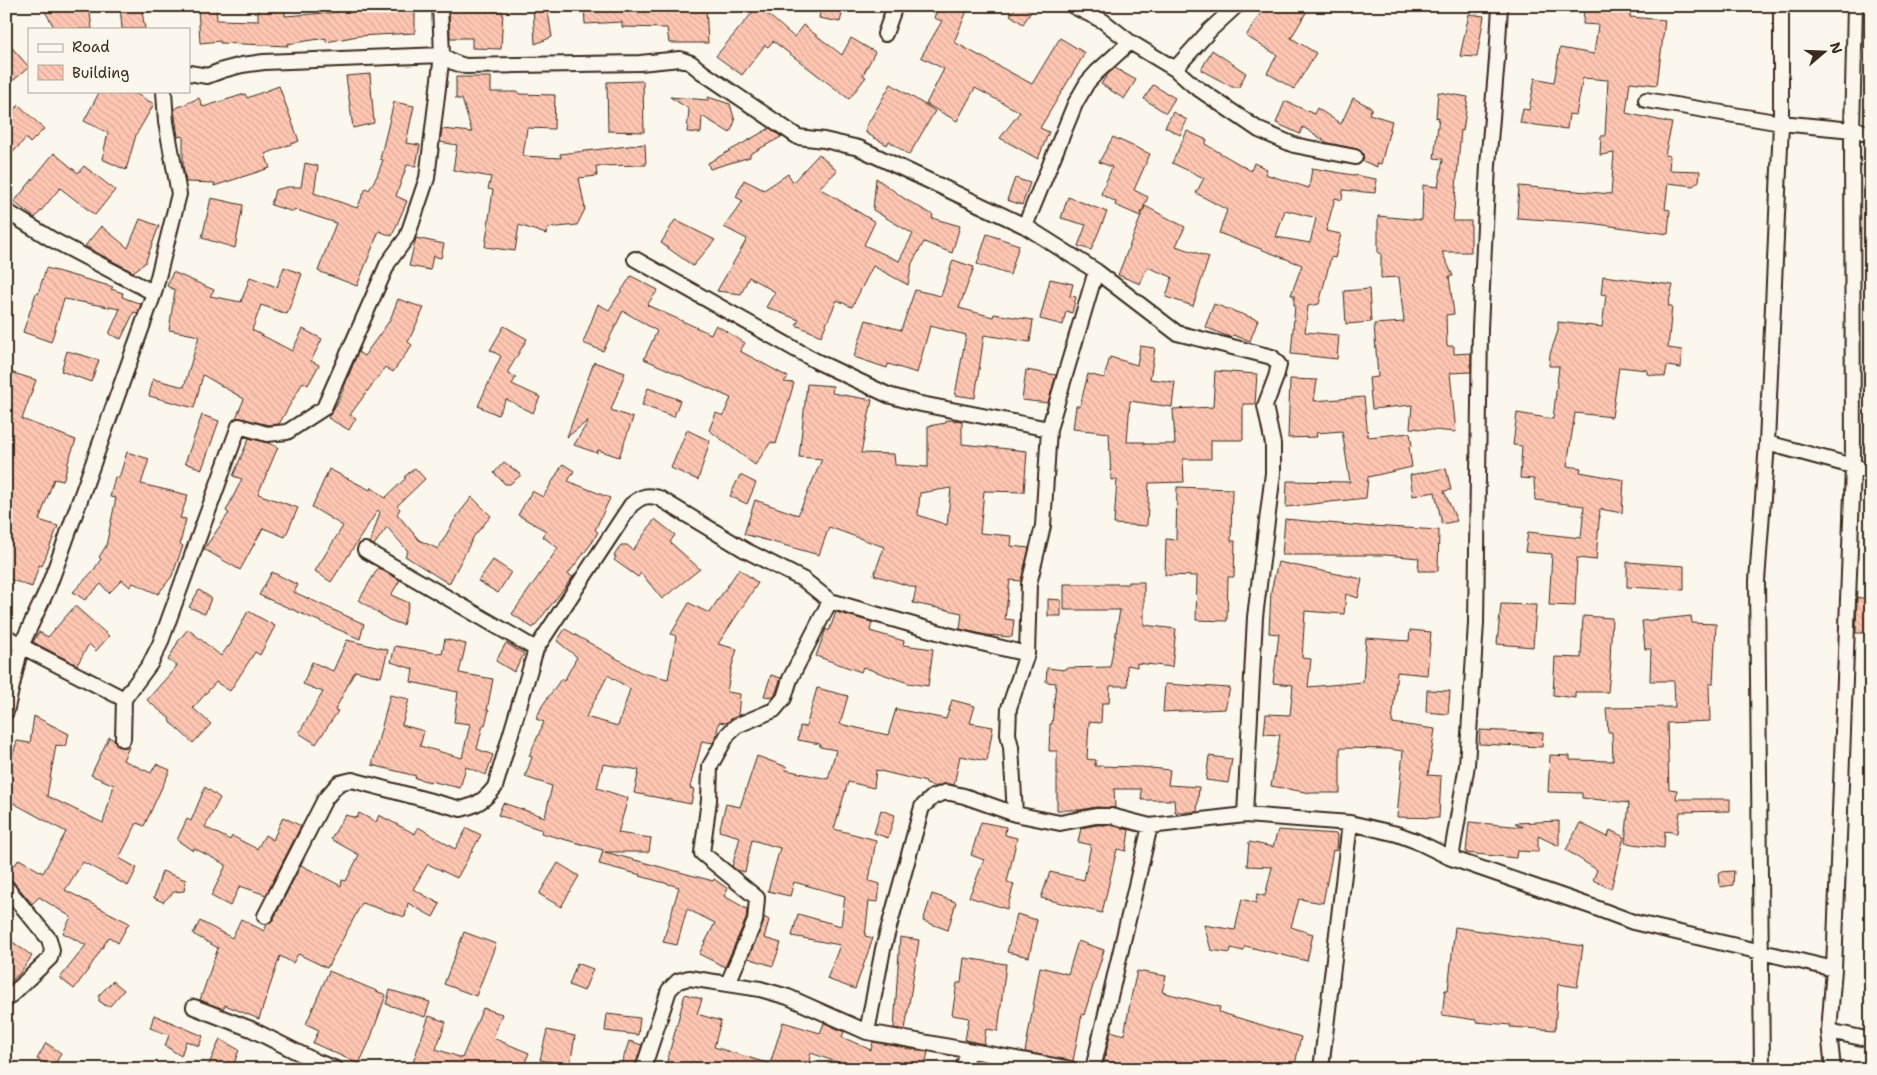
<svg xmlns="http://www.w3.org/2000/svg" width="1877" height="1075" font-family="'Shantell Sans',sans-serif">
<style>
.building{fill:url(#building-back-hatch);stroke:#3b2a1e;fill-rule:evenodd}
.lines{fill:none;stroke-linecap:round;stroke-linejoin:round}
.street-casing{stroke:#3b2a1e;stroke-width:18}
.street{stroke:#fbf7ec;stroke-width:14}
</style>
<defs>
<pattern id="building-back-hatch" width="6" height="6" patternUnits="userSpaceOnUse" patternTransform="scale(1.25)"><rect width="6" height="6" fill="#ffc7b3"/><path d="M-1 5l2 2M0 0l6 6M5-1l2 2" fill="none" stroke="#dbab9a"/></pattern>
</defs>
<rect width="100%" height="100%" fill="#fbf7ec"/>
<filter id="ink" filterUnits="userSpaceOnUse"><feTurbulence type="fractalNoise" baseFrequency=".02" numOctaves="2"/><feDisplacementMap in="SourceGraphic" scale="10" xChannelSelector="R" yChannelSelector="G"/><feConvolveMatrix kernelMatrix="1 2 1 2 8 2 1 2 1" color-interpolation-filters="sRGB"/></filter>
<g filter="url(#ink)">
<path class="building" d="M42 6H89L92 29H55Z
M120 6H141L145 29H122Z
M198 6H216L217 20 258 21V6H285V16L338 12V6H415V33L358 36 326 42V38L287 44 288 46 220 43V41L200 43Z
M449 6H467V10L503 11 501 49 472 48V38H450Z
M533 6H547L552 37 535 44Z
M584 6H706L708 43H669L667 28 622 27V22L585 24Z
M758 6 794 37 803 25 842 55 851 38 875 52 863 75 866 77 849 99 773 41 768 47 765 45 742 75 716 56Z
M821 6H844L840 22 819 18Z
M938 6H969L954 42 1032 84 1060 38 1085 53 1040 128 1049 132 1038 159 1000 138 1020 112 975 88 957 121 926 104 944 69 921 57 942 21 934 18Z
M1016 6H1022L1031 12 1023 24 1010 15Z
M1265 6H1310L1291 38 1316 53 1294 89 1267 73 1277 55 1246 36Z
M1584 6H1631L1630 17 1665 20 1657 85 1630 82 1626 113 1672 123 1665 155 1670 156 1669 170 1700 171 1699 181 1693 186 1668 183 1665 209 1670 210 1668 234 1590 223 1517 218 1519 186 1611 194 1614 153 1600 155 1601 136H1605L1608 80 1583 78 1576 115 1569 114 1567 129 1520 123 1523 109 1529 110 1535 78 1554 82 1560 48 1594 54 1598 25 1583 24Z
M1469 14 1484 16 1477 57 1460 56Z
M6 41 29 67 14 80 6 70Z
M1212 50 1246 73 1239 87H1232L1201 70Z
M1115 68 1136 80 1124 99 1101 84 1107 75Z
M370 74 374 123 353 128 346 76Z
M456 77H491V92H519V94L555 95 554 129 527 128 523 156 561 158 560 154 645 144 646 165 596 166 597 176 579 178 585 209 577 225 548 228 546 234 519 225 515 251 485 247 493 190 488 189 491 177 453 170 457 145 440 142 442 129 472 132 462 99H456Z
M643 81 644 132 608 131 607 82Z
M891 84 935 111 909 155 889 141 887 145 866 133V127Z
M1153 85 1175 98 1166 113 1144 99Z
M279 86 299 141 265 154 270 168 214 186 215 183 186 182 183 166V136L178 137 174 109 199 98 203 107 245 94 247 98Z
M100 91H131L154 104 136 135 126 170 102 159 108 133 84 121Z
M1438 92 1468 97 1463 131 1461 130 1453 221H1471V252H1442L1453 276H1449L1454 314 1446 315 1447 346H1454V354L1471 353V372L1450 373 1456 432 1410 428 1412 405 1372 409 1369 378 1378 377 1374 324 1404 322 1399 277 1381 278V253H1378V216L1422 220 1423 185 1438 187 1443 159 1434 158 1439 117 1436 118Z
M670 97 708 100V97L730 104 735 121 730 133 702 116 701 133 687 132 689 109Z
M1353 98 1372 108 1369 114 1392 121 1381 164 1377 163V167L1363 161V154L1357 149 1328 143 1303 127 1300 134 1276 123 1285 101 1314 114 1317 108 1341 124Z
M394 102 414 106 406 143 420 145 416 166 407 165 396 196 407 201 392 236 379 231 357 286 318 271 336 223 294 209V212L271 205 275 190 287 187H301L305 163 318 166 314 193 357 208 366 188 369 190 377 176 383 160 380 159Z
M19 105 44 129 30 143 26 138 6 160V118Z
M1173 112 1187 120 1180 135 1165 127Z
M770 128 781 137 750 154V157L710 169 708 163Z
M1187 131 1207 140 1205 144 1251 171 1254 163 1267 169 1265 174 1309 188 1312 168 1376 179 1375 193 1343 190 1342 200 1335 198 1326 231 1341 234 1335 258 1331 257 1319 304 1308 306 1305 332 1339 335 1337 359 1291 354 1295 305H1294V295H1291L1302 265 1219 233 1227 210 1196 193 1204 178 1172 163ZM1285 210 1316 218 1310 243 1276 237Z
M1113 137 1150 154 1134 190 1148 197 1140 216 1115 205 1116 202 1101 194 1112 167 1099 162Z
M54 153 78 173 84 166 115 190 95 215 60 188 35 218 14 202Z
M819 154 837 171 819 188 875 222 864 245 899 261 913 234 873 210 876 178 905 199 933 215 932 218 960 226 952 253 924 242 912 263 908 285 873 266 852 307 837 300 821 336 796 325 799 320 766 307 775 292 749 277 741 294 717 291 747 239 724 227 743 201 736 197 744 180 764 190 788 174 793 182Z
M1015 178 1030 183 1022 205 1007 200Z
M1068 197 1107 212 1091 250 1078 246 1086 225 1061 218Z
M211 198 243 205 235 248 202 238Z
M1145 206 1185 227 1176 246 1209 257 1193 306 1166 297 1172 277 1147 267 1140 284 1118 275Z
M140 219 159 226 145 263 133 272 85 246 101 226 128 248Z
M675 220 715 240 693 266 661 243Z
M987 234 1019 245 1010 275 977 264Z
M416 238 444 244 441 258 433 256 430 270 409 266Z
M953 260 974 267 959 308 993 317 994 314 1033 320 1030 342 984 335 975 398 955 395 966 335 930 326 917 373 888 364 887 368 854 357 866 320 901 330 915 290 941 296Z
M284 267 302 274 287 314 261 305 252 330 292 351 303 329 322 339 311 361 319 365 308 385 303 382 279 424 268 425 241 418H236L244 399 203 375 194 408 149 396 153 379 184 387 199 336 169 330 175 290 167 286 173 272 214 290 210 296 241 302 250 277 277 287Z
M46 268 113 287 111 289 123 293 122 297 141 304 138 313 134 312 121 339 109 334 120 309 64 299 51 342 23 332 36 293 38 294Z
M631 276 658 290 647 305 711 334 716 325 745 343 740 351 788 377 784 382 794 383 776 444 771 442 755 465 709 430 716 413 723 416 731 398 644 359 657 331 623 311 603 351 583 343 598 304 609 310Z
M1603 276 1673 285 1668 306H1672L1668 348 1682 350 1681 368 1667 366 1665 377 1647 374V370L1619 367 1612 417 1575 413 1567 466 1581 468 1580 472 1624 480 1622 513 1600 509 1596 560 1577 558 1575 606 1549 605 1552 554 1525 552 1528 532 1581 538 1584 506 1535 500 1534 479 1520 478 1522 446 1513 445 1517 413 1553 419 1559 366H1549L1550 354 1558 331V322L1602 327 1606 295 1601 294Z
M1050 279 1073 284 1070 296 1076 297 1072 313 1066 311 1063 325 1040 319Z
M1369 289 1371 322 1346 324 1344 291Z
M398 299 424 308 408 342 412 345 393 372 385 367 350 415 356 418 349 430 328 418 339 400 358 352 364 356 390 320Z
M1214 304 1258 320 1250 341 1233 335 1232 338 1205 327Z
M504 326 527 339 507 373 516 377 512 384 540 397 533 413 506 399 498 415 478 406 501 356 490 350Z
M1140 346 1155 348 1150 379 1175 382 1172 407 1130 401 1127 442H1144V444H1175L1173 409 1213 407 1215 371 1257 374 1255 404H1243V440H1211V459H1183L1184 482 1149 483 1147 526 1114 524 1117 479 1111 480 1109 433 1073 429 1076 406H1080L1088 374 1104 378 1110 357 1137 365Z
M67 351 99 360 91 382 61 371Z
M594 362 625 373 611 410 633 418 619 457 598 450 597 453 574 445 589 420 567 437Z
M1026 370 1056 375 1048 403 1022 400Z
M10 372 36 380 22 419 76 440 67 465H68L63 481 54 479 39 520 58 526 42 566 39 565 32 587 6 578V385Z
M1290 379 1317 380 1314 401 1364 397 1368 437 1410 433 1412 446 1409 447 1412 467 1368 477 1366 498 1286 507 1287 481 1350 482 1342 431 1316 433 1317 437 1288 438Z
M807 384 833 386 832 393 872 400 861 453 894 454 895 465 928 467V426L946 423V420L962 421V444L1027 451 1024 492 984 491 980 533 1012 536 1011 546 1029 548 1021 581 1010 580 1005 619 1014 620 1012 637 986 635 960 629 962 613 913 603 916 588 874 575 884 547 829 527 819 555 744 534 755 500 798 515 822 459 799 457ZM951 488 947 525 918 515 920 493Z
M648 388 680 400 674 417 642 405Z
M202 415 219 421 202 469 185 463Z
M687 430 710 441 698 480 671 468Z
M249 438 268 443 278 447 258 494 298 508 285 537 263 528 240 570 204 549 229 513 226 511 242 479 233 476Z
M127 452 149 459 141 484 188 495 180 518 186 519 180 544 183 546 172 576 158 594 133 583 130 587 122 580 109 593 101 584 85 600 73 592 93 571 101 559 99 557 106 546 116 498 110 497 115 477 119 478Z
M504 462 521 475 510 484H505L494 473Z
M563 464 574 471 568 481 610 498 595 530 598 532 591 544 568 574 573 577 533 628 512 614 558 548 542 536 546 531 518 515 532 491 543 497Z
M415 468 425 479 397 506 400 509 397 514 419 540 438 549 457 516 472 497 491 516 474 536 449 584 405 556 408 551 387 527 374 545 370 543 380 512 378 510 331 582 315 571 343 526 312 507 329 469 370 490 371 487 385 498 406 478 404 477Z
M1446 468 1451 490 1444 491 1457 521 1442 524 1435 492 1413 496 1410 475Z
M740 475 756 483 747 504 730 496Z
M1177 487 1232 489 1231 541H1235L1234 577H1228L1227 621 1196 620 1197 576 1165 575 1166 539 1176 540Z
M655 519 675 535 670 542 700 569 662 599 641 573 638 577 614 560 616 557 614 556 621 545H627L633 550Z
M1285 519 1371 527V526L1439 530 1438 571H1418L1419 558 1386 555H1282Z
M493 560 511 572 498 593 478 581Z
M1278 562 1362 579 1358 598 1346 594 1344 614 1305 611 1302 658 1311 659 1308 687 1363 682 1366 638 1409 641 1410 630 1431 632 1427 675 1397 672 1392 723 1435 729 1428 775 1441 776 1439 818 1397 817 1403 751 1389 749 1340 748V793H1311L1271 786 1280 735 1264 734 1266 714 1290 715 1293 685 1273 683 1279 634 1269 633 1271 591Z
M1627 562 1684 566V590L1627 587Z
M378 568 400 580 391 595 409 603 403 625 389 620 359 600Z
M739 569 758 583 718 644 737 649 731 669 727 692 740 694 738 716 726 723 719 722 716 737 713 743 702 741 690 788 694 789 691 804 634 793 639 770 603 764 597 788 628 798 618 833 651 838 649 852H605L713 881 714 879 728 889 724 896 747 909 746 919 725 967 699 954 715 923 687 909 677 945 663 942 679 887 640 876 641 875 599 864 603 850 541 833 542 830 498 815 503 803 545 817 552 786 525 777 532 757 529 756 544 722 536 719 542 706 561 679 564 681 577 657 557 641 565 629 642 673 668 679 676 636 671 634 689 603 709 613ZM608 675 630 689 618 726 586 717Z
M272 572 298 585 294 592 364 624 360 639 259 595Z
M1128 582H1144V625L1176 629 1172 667 1137 663V667L1127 665 1128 686H1110L1109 703H1102L1101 723 1089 722 1087 759 1096 760 1095 766 1141 767 1170 770 1168 785 1199 787 1197 812H1175L1174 800H1142L1141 789H1114L1115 808 1096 807 1080 810H1057V751H1049L1050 724H1052L1056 683 1046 682 1047 668 1065 670V668L1110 667 1120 610H1064V584H1128Z
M199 590 211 598 205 614 189 607Z
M1857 597 1871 600V633H1856Z
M1048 599 1061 600V616H1048Z
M1501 604 1536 605 1533 647 1497 644Z
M75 606 109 636 96 651 89 644 77 665 33 642 39 632 48 637Z
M248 611 275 626 260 655 255 652 230 691 216 682 193 708 211 724 193 743 169 721 170 719 147 700 177 666 168 660 179 640 188 629 221 656 228 646 229 647Z
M836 612 872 622 870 631 904 641 903 645 933 649 928 686 908 683 863 667 861 672 816 656 826 629 829 631Z
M1583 616 1612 618 1610 661H1611L1608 692H1575V698L1553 695 1555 657 1581 658Z
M1691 616 1692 623 1716 624 1713 684H1709L1710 721 1667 723 1669 789 1677 790 1676 799H1730V811L1680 812 1677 833 1665 831 1664 848 1625 843 1629 803 1582 798V793L1548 792 1550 755 1570 756V760L1613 761 1612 732H1608L1606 708 1675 707 1674 681H1650L1651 649H1645L1642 621Z
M445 639 466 644 459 673 493 679 487 710H489L485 725H483L477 749 493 755 486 775 466 767 460 788 430 781V782L415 778 416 776 372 765 390 695 409 699 402 725 424 731 420 746 462 758 470 724 454 722 458 692 411 682 413 669 391 662 395 646 442 654Z
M347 640 388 650 381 677 355 671 335 710 338 711 316 744 299 733 323 692 303 684 312 662 333 671Z
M506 643 524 654 514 672 496 661Z
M771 675 781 678 774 697 764 696Z
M1165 684 1230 688 1225 709 1163 712Z
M817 688 848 696 840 724 888 735 896 709 946 719 952 700 975 706 970 723 993 727 987 761 960 756 954 785 943 784 936 787 926 784V782L876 770 874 788 848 782 834 829 876 840 869 881 880 884 878 902 869 901 865 936 873 938 855 989 827 979 840 945 792 936 798 914 841 926 845 896 794 882 790 896 768 891 780 848 752 840 745 872 737 870 732 867 740 837 719 831 726 804 740 807 757 756 787 767 786 770 828 779 836 750 820 747V744L798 740 800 726 806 727Z
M1427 690 1450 691 1448 714 1426 712Z
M34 716 69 734 65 746 56 745 47 796 103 823 114 785 91 775 109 737 114 740 119 747H129L123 760 151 773 156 764 170 770 144 826 137 823 119 858 137 868 128 886 83 862 65 890 129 923 118 943 109 937 88 970 74 989 60 978 86 945 63 933 71 917 39 897 32 904 13 881 6 878V858L15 865 19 859 43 873 66 832 6 799V776L17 741 30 743Z
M1480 730 1543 733 1542 747 1479 744Z
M1209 756 1232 759 1228 783 1206 780Z
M205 787 220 798 205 827 230 840 232 836 257 849 265 835 273 840 283 817 301 826 266 895 240 886 230 906 211 896 226 865 194 848 193 851 177 840 187 819 191 821Z
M881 810 895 815 888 838 874 833Z
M359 813 376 822 379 815 415 834 418 827 455 849 467 828 481 835 457 878 428 864 413 889 440 904 433 917 408 903 405 917 362 903 327 968 298 954 293 963 280 956 259 1019 225 1005 223 1009 200 1000 218 948 193 934 200 921 232 938 241 919 264 931 267 924 273 920 301 865 341 886 342 880 346 881 359 855 331 839 345 815 357 818Z
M1559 821V846L1538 836V852L1517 851 1516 858 1466 853 1469 822 1523 827 1515 823Z
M981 822 1006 827 1005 835 1017 838 1007 882 1014 884 1007 909 969 897 984 860 971 855Z
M1580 823 1608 837 1610 830 1624 837 1611 889 1593 880 1597 870 1566 850Z
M1097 825H1110L1129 830 1126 851 1117 849 1102 913 1041 898 1050 872 1084 880 1091 845 1078 842 1081 828Z
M1278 830 1337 834 1336 851 1333 850 1323 903 1299 899 1291 927 1313 934 1307 961 1245 946 1243 951 1231 948 1230 953 1211 950 1204 925 1235 930 1242 899 1256 903 1257 894 1265 896 1272 867 1247 866 1249 842 1273 847Z
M558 863 579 876 561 907 539 894Z
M162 871 186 880 184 891 174 892 163 902 154 898Z
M1734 871 1733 885 1720 887 1719 872Z
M932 894 956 902 948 930 923 921Z
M1017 914 1037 920 1029 957 1007 952Z
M764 917 769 920 764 938 781 943 773 966 748 958 763 924Z
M1455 927 1583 946 1577 987 1558 984 1555 1030 1510 1027 1511 1025 1476 1022V1020L1442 1015 1445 990H1448Z
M464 932 496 944 476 996 444 984Z
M6 937 32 956 20 973 6 986Z
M900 937 919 940 905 1030 894 1028Z
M1078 941 1104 950 1084 1015 1082 1014 1073 1061 1025 1052 1040 967 1068 974Z
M964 958 1006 964 998 1031 986 1029 984 1044 965 1040 969 1018 952 1015 957 983H961Z
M577 963 593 969 584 991 569 985Z
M329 971 386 995 370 1040 359 1064 313 1043 319 1030 306 1024Z
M1137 971 1166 976 1162 992 1220 1007 1219 1012 1301 1037 1294 1069H1119L1120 1064 1104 1061 1111 1031 1124 1035 1132 993Z
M113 981 124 990 110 1006H106L99 1001V995Z
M390 990 430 1002 425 1017 386 1004Z
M685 994 702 999 697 1014 721 1021 714 1047 770 1064 783 1022 820 1033 824 1023 844 1032 842 1037 871 1050 873 1042 928 1052 924 1069H837L839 1063 811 1053 807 1069H715L695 1063 693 1069H665Z
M483 1008 502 1014 493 1038 529 1053 522 1069H422L412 1065 429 1016 446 1022 436 1049 462 1058Z
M607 1014 640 1018 638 1035 605 1031Z
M154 1015 203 1036 199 1046 186 1041 181 1056 165 1046 169 1035 150 1028Z
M547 1030 575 1036 570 1065 540 1060Z
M220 1039 239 1050 232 1069H207Z
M629 1041 642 1045 634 1069H620Z
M46 1043 61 1053 54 1067 37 1059Z"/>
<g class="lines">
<defs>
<path id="street" d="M1073 6 1103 21 1130 42 1175 69 1193 85 1259 130 1294 145 1355 157
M885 34 895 6
M1175 69 1210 30 1236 6
M189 73 207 76 223 70 242 65 264 62 442 55 453 62 465 66 640 63 680 59 691 63 702 72 798 137 824 140 859 148 1025 226 1096 271 1177 333 1272 357 1279 365 1276 377 1265 406 1273 444V473L1255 617 1245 815
M1646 100 1781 123 1852 130 1855 128 1871 136
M6 211 53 240 154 293
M1025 226 1075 104 1087 83 1097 72 1130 42
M635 259 816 361 888 395 916 403 1049 429
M1767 443 1871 471
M365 550 536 649
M6 636 21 646 124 699 123 739
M124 699 150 664 160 644 239 426 267 434 287 432 324 408 388 263 407 237 427 178 442 55 440 6
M6 712 21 646 48 588 61 553 154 293 179 194 166 122 164 91
M1015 814 1011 747 1008 734 1009 708 1027 654 1029 584 1043 526 1049 429 1096 271
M1451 858 1467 765 1476 623 1480 328 1488 165 1497 59 1500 6
M6 887 49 939 52 950 50 958 6 1000
M265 916 325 799 339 783 352 780 461 809C477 805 485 800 495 787L536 649 631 505C641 497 646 494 659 498L745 550 804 580 830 601 948 635 1027 654
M728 983 755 921 757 898 702 853 709 800 710 766 728 734 736 726 774 710 784 698 790 679 830 601
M194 1007 251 1029 315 1061 336 1069
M1829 1031 1871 1040
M867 1032 883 949 922 807 933 797 946 792 964 796 1015 814 1060 823 1096 816H1111L1150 826 1245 815 1350 823 1397 834 1416 841 1451 858 1593 907 1633 922 1834 969
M643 1069 669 990 678 981 689 978 760 989 788 997 867 1032 1071 1069
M963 1069 968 1051
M1093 1069 1150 826
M1321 1069 1350 823
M1762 1069 1757 581 1767 443 1781 123V6
M1833 1069 1829 1031 1834 969 1853 468 1852 130 1855 6"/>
</defs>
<use href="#street" class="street-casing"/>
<use href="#street" class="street"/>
</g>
</g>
<rect width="1877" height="1075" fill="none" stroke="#fbf7ec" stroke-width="25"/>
<rect x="12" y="12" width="1852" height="1050" fill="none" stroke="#3b2a1e" stroke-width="2" filter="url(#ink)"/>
<rect x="28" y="28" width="162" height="65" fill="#fbf7ec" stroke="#aea59a"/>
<rect x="38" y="44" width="25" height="8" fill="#fbf7ec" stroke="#aea59a"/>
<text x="72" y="52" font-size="15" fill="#3b2a1e">Road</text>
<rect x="38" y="65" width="25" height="15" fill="url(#building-back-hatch)" stroke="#aea59a"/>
<text x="72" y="78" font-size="15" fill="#3b2a1e">Building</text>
<g transform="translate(1824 52) rotate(71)" stroke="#fbf7ec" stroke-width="4" paint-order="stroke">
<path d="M0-4L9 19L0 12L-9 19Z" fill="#3b2a1e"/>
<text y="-8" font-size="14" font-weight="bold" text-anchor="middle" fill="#3b2a1e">N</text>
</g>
</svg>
